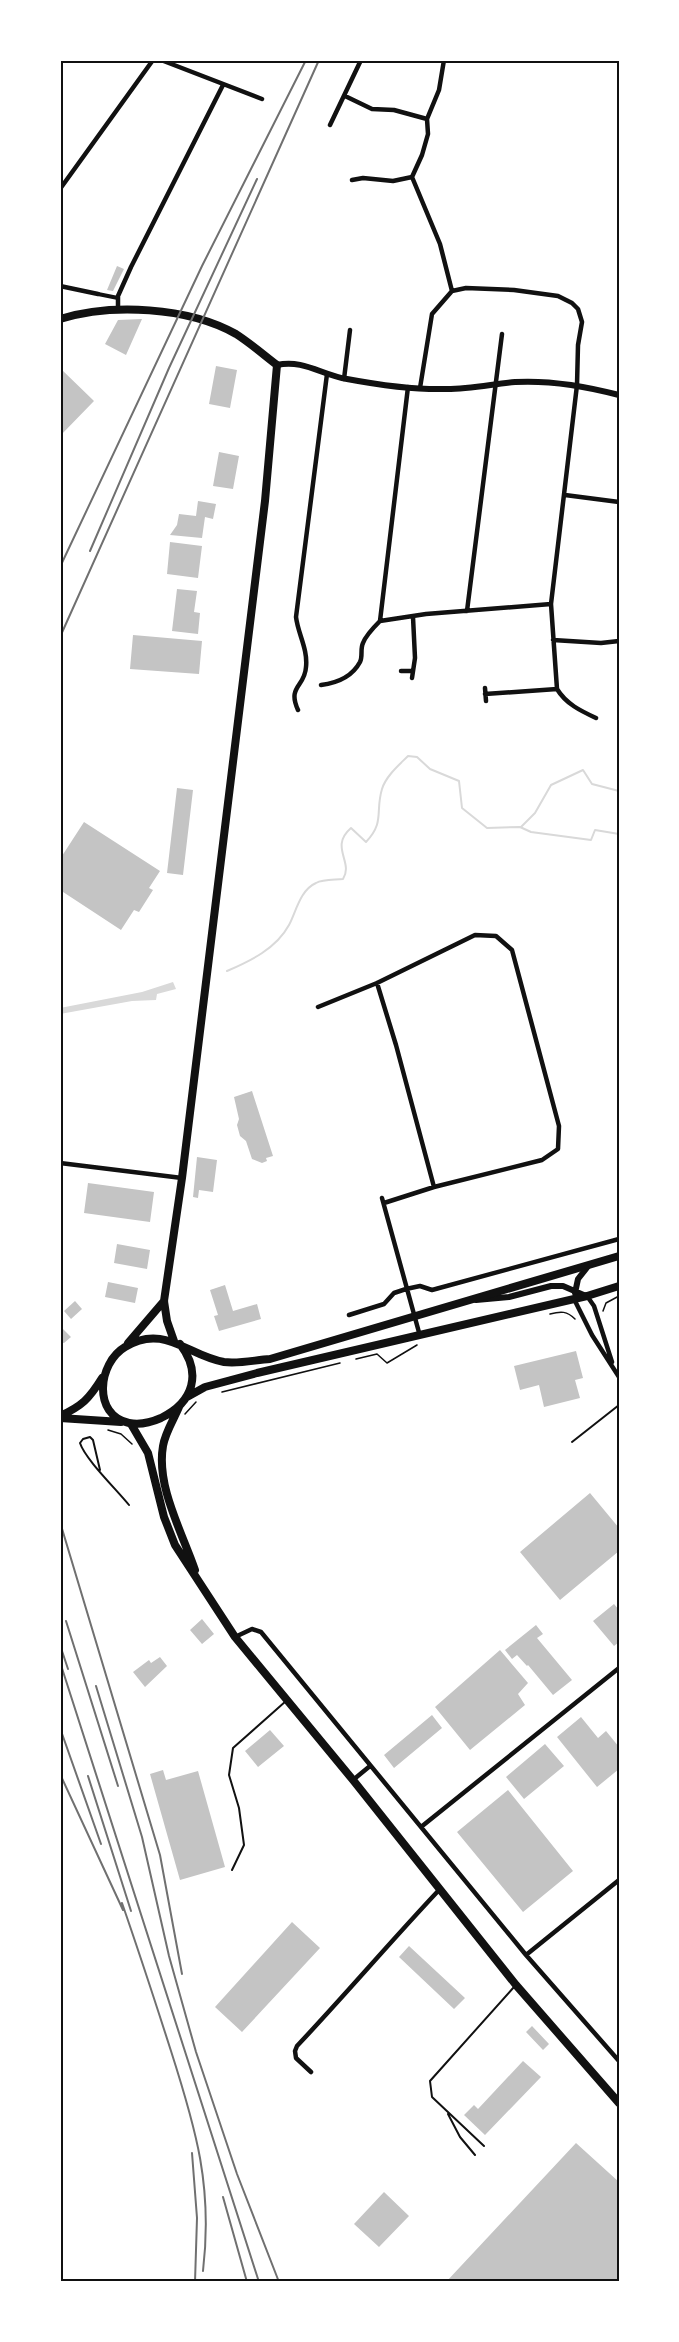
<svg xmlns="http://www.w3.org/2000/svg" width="679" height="2342" font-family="Roboto,sans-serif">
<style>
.water{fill:#d9d9d9}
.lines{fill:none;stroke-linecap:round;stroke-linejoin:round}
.stream{stroke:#d9d9d9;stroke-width:2}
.building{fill:#c4c4c4}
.path{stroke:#111;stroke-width:1.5}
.service{stroke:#111;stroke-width:2}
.pedestrian{stroke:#111;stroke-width:4}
.minor{stroke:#111;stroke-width:4.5}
.tertiary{stroke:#111;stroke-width:6}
.primary{stroke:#111;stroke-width:8}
.rail{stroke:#707070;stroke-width:2}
.neatline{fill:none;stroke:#111;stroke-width:2}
</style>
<rect width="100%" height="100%" fill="#fff"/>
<path class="water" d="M173 982 176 989 157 994 156 1000 132 1001 60 1014V1008L142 992Z"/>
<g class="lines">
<path class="stream" d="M521 827 535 813 551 785 583 770 592 784 619 791
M227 971C250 961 276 949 289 925 296 912 300 890 316 883 323 879 335 880 343 879 354 862 329 847 351 828L366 842C385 822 375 812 382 789 386 776 399 765 408 756L417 757 430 769 459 781 462 808 487 828 520 827 531 832 591 840 595 830 619 834"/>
</g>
<path class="building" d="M117 266 124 269 113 291 107 290Z
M142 319 126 355 105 344 118 320Z
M216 366 237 370 230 408 209 404Z
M60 368 94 401 60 436Z
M219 452 239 456 233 489 213 486Z
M198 501 216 504 213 519 205 517 202 538 170 535 177 525 179 514 196 516Z
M170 542 202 546 198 578 167 574Z
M177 589 197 591 194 612 200 613 198 634 172 631Z
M133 635 202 641 199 674 130 669Z
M177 788 193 790 183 875 167 873Z
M84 822 160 871 149 888 153 890 139 912 134 910 121 930 60 890V859Z
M252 1091 273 1156 266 1158 267 1161 262 1163 252 1159 246 1141 240 1136 237 1125 239 1119 234 1097Z
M197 1157 217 1160 213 1192 199 1190 198 1198 193 1197Z
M88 1183 154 1192 150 1222 84 1213Z
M117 1244 150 1250 147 1269 114 1263Z
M108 1282 138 1288 135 1303 105 1297Z
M225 1285 233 1311 257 1304 261 1319 219 1331 214 1316 218 1315 210 1290Z
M75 1301 82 1309 71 1319 64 1311Z
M60 1326 71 1337 64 1343 60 1342Z
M576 1351 583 1378 575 1380 580 1398 544 1407 539 1385 520 1390 514 1366Z
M590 1493 619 1528V1551L560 1600 520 1552Z
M614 1604 619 1610V1642L614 1646 593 1621Z
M202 1619 214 1634 202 1644 190 1630Z
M536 1625 543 1634 537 1638 572 1680 553 1695 528 1665 527 1666 517 1655 512 1659 505 1650Z
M500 1650 528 1683 518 1694 525 1705 470 1750 435 1707Z
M160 1657 167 1666 145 1687 133 1672 149 1660 151 1663Z
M432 1715 442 1728 394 1768 384 1755Z
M581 1717 598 1738 606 1731 619 1747V1769L597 1787 557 1737Z
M270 1730 284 1746 258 1767 245 1751Z
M545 1744 564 1766 524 1799 506 1777Z
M163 1770 166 1780 198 1771 225 1867 180 1880 150 1774Z
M508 1790 573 1871 523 1912 457 1832Z
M292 1922 320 1948 242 2032 215 2007Z
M409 1946 465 1998 454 2009 399 1957Z
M532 2026 549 2044 543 2050 526 2032Z
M523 2061 541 2077 485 2135 464 2115 474 2105 478 2109Z
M576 2143 619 2182V2282H446Z
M384 2192 409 2216 379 2247 354 2224Z"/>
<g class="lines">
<path class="path" d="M603 1311 606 1303 619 1296
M550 1314C561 1311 567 1311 575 1319
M356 1359 377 1354 387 1363 417 1345
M222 1392 340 1363
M185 1414 196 1402
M108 1430 121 1434 132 1444"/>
<path class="service" d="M572 1442 619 1405
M100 1470 93 1440 90 1437 83 1439 80 1443C85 1459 117 1490 129 1505
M232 1870 244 1845 239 1808 229 1775 233 1748 286 1701
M448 2114 460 2137 475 2155
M484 2146 432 2097 430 2081 514 1987"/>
<path class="pedestrian" d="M98 294 118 298"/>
<path class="minor" d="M161 60 262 99
M444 60 439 90 427 119 428 134 422 155 412 177 440 244 452 291
M345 96 372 109 394 110 427 119
M330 125 361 60
M352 180 363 178 393 181 412 177
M60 189 153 60
M60 286 98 294
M118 309V296L131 267 223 85
M344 379 350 330
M420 388 432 314 452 291 466 288 514 290 558 296 572 303 578 309 582 322 578 345 577 385 551 604 557 689C566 704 581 711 596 718
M565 495 619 502
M467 611 502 334
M380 621 426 614 551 604
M553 640 601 643 619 641
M401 671H411
M412 678 415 658 413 617
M321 685C337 683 352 677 360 662 363 656 360 649 363 643 366 635 374 627 380 621L408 387
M485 688 486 701
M485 694 557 689
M298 710C287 686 305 687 306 667 308 649 298 634 296 617L327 374
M377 983 396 1045 434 1187
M318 1007 377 983 475 935 496 936 512 950 559 1126 558 1149 542 1160 434 1187 384 1203
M60 1163 182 1178
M382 1198 420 1336
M587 1296 594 1306 612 1362
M574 1299 592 1335 619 1377
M349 1315 384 1304 394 1293 406 1289 420 1286 432 1290 619 1239
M235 1637 252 1629 261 1632 526 1955 619 2061
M353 1780 370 1766
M421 1827 619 1668
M526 1955 619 1880
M311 2072 296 2058 295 2051 297 2046C345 1995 391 1941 439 1890"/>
<path class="tertiary" d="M277 365C303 359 322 375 347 379 379 385 414 390 447 389 470 389 493 384 515 382 551 380 585 386 619 395
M575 1293 578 1279 589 1265
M476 1300 509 1297 551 1286H563L586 1296"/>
<path class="primary" d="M60 319C112 303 188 307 236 334 250 343 264 355 277 365L265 501 182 1178 164 1301 167 1321 174 1341
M128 1343 164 1301
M180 1344C202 1373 194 1402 161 1418 152 1422 139 1425 129 1423 92 1415 98 1363 125 1347 164 1323 188 1356 224 1362 239 1364 255 1360 270 1359L619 1256
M187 1397 205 1387 257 1373 587 1296 619 1286
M179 1407C174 1419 165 1433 163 1446 156 1486 182 1532 195 1570
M60 1416C82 1406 89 1399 102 1378
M60 1418 121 1422
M131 1424 148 1453 164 1517 175 1545 235 1637 353 1780 516 1985 619 2103"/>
<path class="rail" d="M90 551 169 368 257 179
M60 567 202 266 306 60
M60 637 319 60
M60 1522 160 1855 182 1974
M66 1621 118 1786
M60 1645 68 1669
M60 1662 259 2282
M96 1686 142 1837 169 1956 196 2052 237 2174 279 2282
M60 1728 101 1844
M60 1774 123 1910
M88 1776 131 1911
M122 1903C139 1952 155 2001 171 2051 196 2129 213 2187 203 2271
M192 2153 197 2218 195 2282
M223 2197 247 2282"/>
</g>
<rect width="679" height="2342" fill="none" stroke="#ffffff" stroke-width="123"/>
<rect x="62" y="62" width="556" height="2218" class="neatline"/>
</svg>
